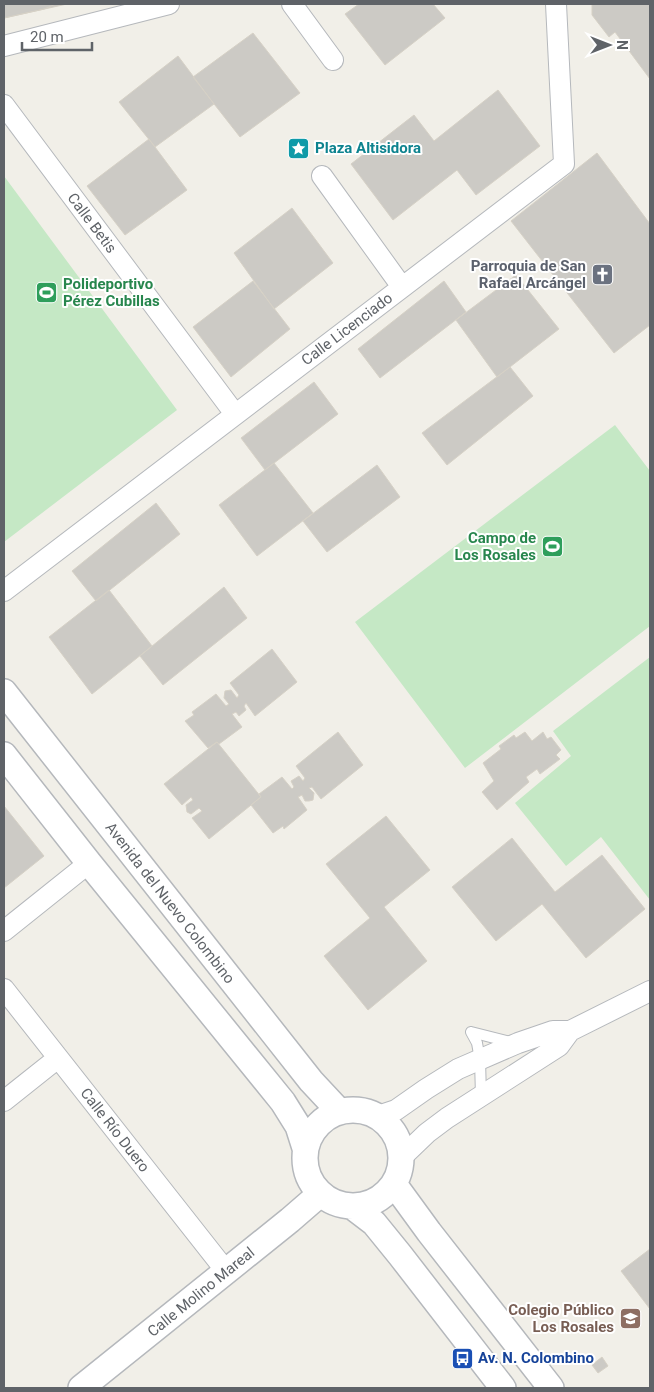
<svg xmlns="http://www.w3.org/2000/svg" width="654" height="1392" font-family="Roboto,sans-serif">
<style>
.green{fill:#c5e8c5}
.building{fill:#cccac5;stroke:#d6d1c6}
.lines{fill:none;stroke-linecap:round;stroke-linejoin:round}
.service-casing{stroke:#b5b8bc;stroke-width:12}
.minor-casing{stroke:#b5b8bc;stroke-width:22}
.tertiary-casing{stroke:#b5b8bc;stroke-width:28}
.service{stroke:#fff;stroke-width:10}
.minor{stroke:#fff;stroke-width:20}
.tertiary{stroke:#fff;stroke-width:25}
.labels{text-anchor:middle;stroke-width:4;stroke-linejoin:round;paint-order:stroke}
.culture-label{font-size:15px;font-weight:bold;fill:#0d838f;stroke:#fff;text-anchor:start}
.street-label{font-size:15px;fill:#5f6368;stroke:#fff}
.worship-label{font-size:15px;font-weight:bold;fill:#5b616d;stroke:#fff;text-anchor:end}
.leisure-label{font-size:15px;font-weight:bold;fill:#27864d;stroke:#fff;text-anchor:start}
.education-label{font-size:15px;font-weight:bold;fill:#785e54;stroke:#fff;text-anchor:end}
.transit-label{font-size:15px;font-weight:bold;fill:#164399;stroke:#fff;text-anchor:start}
</style>
<rect width="100%" height="100%" fill="#f1efe8"/>
<path class="green" d="M4 176 177 410 4 542Z
M615 425 650 471V626L465 768 355 622Z
M650 657V900L601 837 566 866 515 803 571 756 553 731Z"/>
<path class="building" d="M4 4H56L44 9 4 18Z
M4 4H67L4 18Z
M359 4H433L445 18 385 65 345 14Z
M592 4H650V79L615 32 609 37 592 15Z
M253 33 300 93 240 137 193 77Z
M178 56 214 104 155 147 119 102Z
M498 90 540 146 476 195 457 170 393 220 351 164 414 115 434 141Z
M149 139 187 190 125 235 87 186Z
M597 153 650 224V325L614 353 511 221Z
M292 208 333 263 274 309 234 253Z
M516 275 559 329 497 377 456 320Z
M253 281 290 329 231 377 193 327Z
M444 281 466 312 380 378 358 349Z
M510 367 533 396 447 465 422 433Z
M314 382 338 414 265 470 241 438Z
M274 463 313 513 257 556 219 505Z
M377 465 400 497 327 552 303 521Z
M156 503 180 534 96 601 72 571Z
M224 587 247 618 163 685 140 656Z
M109 590 152 646 92 694 49 637Z
M272 649 297 682 255 716 246 703 244 706 246 710 239 716 236 712 232 714 242 727 219 744 217 742 208 748 185 721 194 715 192 712 216 694 226 706 229 704 224 698 225 691 231 690 237 698 239 695 230 683Z
M338 732 363 765 321 799 312 787 309 788 314 793 313 800 309 801H305L302 795 298 797 307 810 284 829 283 826 273 833 251 805 261 797 259 794 282 777 292 789 294 787 291 781 299 776 303 781 305 778 296 766Z
M525 732 532 741 543 732 547 739 551 737 561 750 556 755 560 759 540 774 537 769 526 777 529 782 497 810 482 792 494 781 483 763 501 749 499 746 514 735 516 738Z
M217 742 261 797 209 839 192 818 202 811 199 808 191 814 187 812 186 805 193 800 191 797 182 805 164 784Z
M4 806 44 856 4 888Z
M386 816 430 870 384 907 427 961 368 1010 324 956 370 918 326 864Z
M512 838 555 892 602 855 645 909 586 958 542 904 496 941 452 887Z
M650 1249V1309L621 1271Z
M602 1357 608 1366 598 1373 592 1365Z"/>
<g class="lines">
<defs>
<path id="service" d="M471 1032 477 1043 480 1060 481 1096
M471 1032 514 1043"/>
<path id="minor" d="M292 4 333 60
M4 46 169 4
M4 105 235 414
M322 176 402 287
M4 591 564 164 556 4
M4 931 89 863
M4 989 226 1271
M4 1101 58 1058
M378 1116 396 1110 426 1089 458 1069 518 1043 553 1031H570L650 991
M402 1157 427 1133 447 1118 559 1046 570 1031"/>
<path id="tertiary" d="M4 692 311 1081 339 1111
M4 755 89 863 283 1102 298 1126 305 1148
M305 1158a48 48 0 1 1 96 0a48 48 0 1 1-96 0Z
M394 1184 429 1232 551 1388
M353 1207 374 1223 400 1255 503 1388
M81 1388 290 1220 320 1194"/>
</defs>
<use href="#service" class="service-casing"/>
<use href="#minor" class="minor-casing"/>
<use href="#tertiary" class="tertiary-casing"/>
<use href="#service" class="service"/>
<use href="#minor" class="minor"/>
<use href="#tertiary" class="tertiary"/>
</g>
<defs>
<symbol id="sight-square" viewBox="-11 -11 22 22"><rect x="-9" y="-9" width="18" height="18" rx="4" fill="#0f9aa8" stroke="#fff"/><path d="M0-6L1.8-2.2L6-1.7L2.9 1.2L3.7 5.4L0 3.3L-3.7 5.4L-2.9 1.2L-6-1.7L-1.8-2.2Z" fill="#fff"/></symbol>
<symbol id="church-square" viewBox="-11 -11 22 22"><rect x="-9" y="-9" width="18" height="18" rx="4" fill="#6b7280" stroke="#fff"/><path d="M-1.2-6h2.4v3.5h3.3v2.4h-3.3V6h-2.4V-.1h-3.3v-2.4h3.3Z" fill="#fff"/></symbol>
<symbol id="stadium-square" viewBox="-11 -11 22 22"><rect x="-9" y="-9" width="18" height="18" rx="4" fill="#2e9e5b" stroke="#fff"/><path d="M0-5a6.5 5 0 1 0 0 10a6.5 5 0 1 0 0-10ZM-3.5-1.8h7v3.6h-7Z" fill="#fff"/></symbol>
<symbol id="school-square" viewBox="-11 -11 22 22"><rect x="-9" y="-9" width="18" height="18" rx="4" fill="#8d6e63" stroke="#fff"/><path d="M0-5L7-2L0 1L-7-2ZM-4 1L0 2.5L4 1V4Q0 6-4 4Z" fill="#fff"/></symbol>
<symbol id="bus-square" viewBox="-11 -11 22 22"><rect x="-9" y="-9" width="18" height="18" rx="4" fill="#1a4fb4" stroke="#fff"/><path d="M-5-6H5V4H4V6H2V4H-2V6H-4V4H-5ZM-3.5-4V0h7V-4ZM-3.5 1.2v1.5H-2V1.2ZM2 1.2v1.5H3.5V1.2Z" fill="#fff"/></symbol>
</defs>
<g fill-rule="evenodd">
<use href="#sight-square" x="286" y="136" width="25" height="25"/>
<use href="#church-square" x="590" y="262" width="25" height="25"/>
<use href="#stadium-square" x="34" y="280" width="25" height="25"/>
<use href="#stadium-square" x="540" y="534" width="25" height="25"/>
<use href="#school-square" x="618" y="1306" width="25" height="25"/>
<use href="#bus-square" x="450" y="1346" width="25" height="25"/>
</g>
<g class="labels">
<g class="culture-label">
<text x="315" y="153">Plaza Altisidora</text>
</g>
<g class="street-label">
<text transform="translate(92 223) rotate(53)" y="5">Calle Betis</text>
<text transform="translate(347 329) rotate(-37)" y="5">Calle Licenciado</text>
<text transform="translate(170 903) rotate(52)" y="5">Avenida del Nuevo Colombino</text>
<text transform="translate(115 1130) rotate(52)" y="5">Calle Río Duero</text>
<text transform="translate(201 1292) rotate(-39)" y="5">Calle Molino Mareal</text>
</g>
<g class="worship-label">
<text x="586" y="271">Parroquia de San<tspan x="586" dy="17">Rafael Arcángel</tspan></text>
</g>
<g class="leisure-label">
<text x="63" y="289">Polideportivo<tspan x="63" dy="17">Pérez Cubillas</tspan></text>
<text x="536" y="543" text-anchor="end">Campo de<tspan x="536" dy="17">Los Rosales</tspan></text>
</g>
<g class="education-label">
<text x="614" y="1315">Colegio Público<tspan x="614" dy="17">Los Rosales</tspan></text>
</g>
<g class="transit-label">
<text x="478" y="1363">Av. N. Colombino</text>
</g>
</g>
<rect width="654" height="1392" fill="none" stroke="#5f6368" stroke-width="10"/>
<g transform="translate(609 45) rotate(90)" stroke="#ffffff" stroke-width="4" paint-order="stroke">
<path d="M0-4L9 19L0 12L-9 19Z" fill="#5f6368"/>
<text y="-8" font-size="14" font-weight="bold" text-anchor="middle" fill="#5f6368">N</text>
</g>
<path d="M22 42v8h70v-8" fill="none" stroke="#5f6368" stroke-width="2.5"/>
<text x="30" y="42" font-size="15" fill="#5f6368" stroke="#ffffff" stroke-width="4" paint-order="stroke">20 m</text>
</svg>
